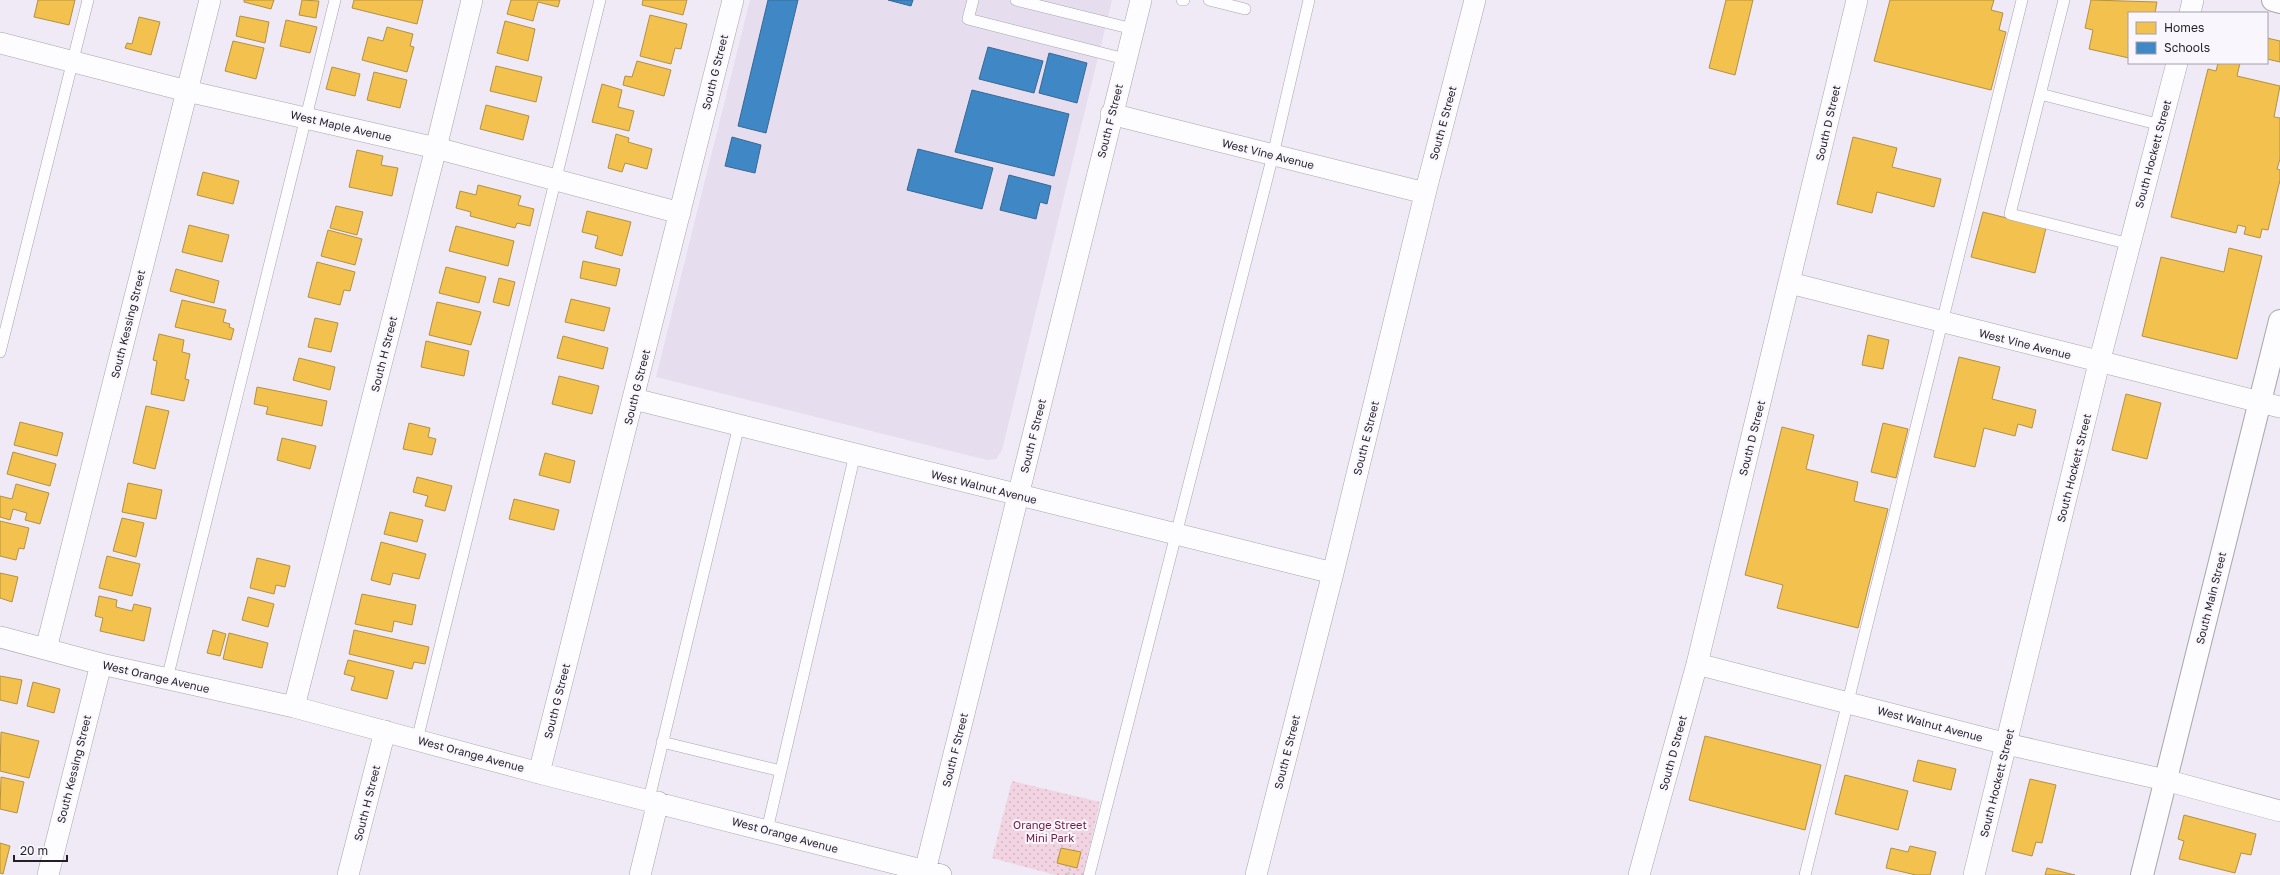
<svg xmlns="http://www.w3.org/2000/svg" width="2280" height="875" font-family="'Golos Text',sans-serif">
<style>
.built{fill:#e6ddef}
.park{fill:url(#park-dots)}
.homes{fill:#f2c14e;stroke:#b49042}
.schools{fill:#3f88c5;stroke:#366895}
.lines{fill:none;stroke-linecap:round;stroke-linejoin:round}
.service-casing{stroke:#a8a5ac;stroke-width:12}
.minor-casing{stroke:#a8a5ac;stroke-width:22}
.secondary-casing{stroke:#a8a5ac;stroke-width:24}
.path{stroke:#cecccf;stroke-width:2.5;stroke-dasharray:3 2;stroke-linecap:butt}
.service{stroke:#fdfcfe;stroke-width:11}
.minor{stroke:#fdfcfe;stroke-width:21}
.secondary{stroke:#fdfcfe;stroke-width:22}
.labels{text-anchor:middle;stroke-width:4;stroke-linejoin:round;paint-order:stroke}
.street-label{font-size:11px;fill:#221f25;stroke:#f9f6fd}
.park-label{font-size:11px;fill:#711a42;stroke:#f9f6fd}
</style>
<defs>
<pattern id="park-dots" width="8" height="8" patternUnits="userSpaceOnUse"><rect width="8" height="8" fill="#f2d3e2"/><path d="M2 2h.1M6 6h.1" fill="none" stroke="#cfb5c2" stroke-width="1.8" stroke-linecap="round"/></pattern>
</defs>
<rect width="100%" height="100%" fill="#efeaf5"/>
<path class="built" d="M750 0H1112L1002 450 996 459 987 460 656 377Z"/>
<path class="park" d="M1012 781 1100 802 1083 875H1056L992 858Z"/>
<path class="homes" d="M38 0H75L69 25 34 17Z
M244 0H274L271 9 244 2Z
M302 0 319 1 316 18 299 15Z
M354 0H423L417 24 352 8Z
M511 0H560L558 7 538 2 533 21 507 14Z
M643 0H687L683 15 642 5Z
M1726 0H1753L1735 75 1709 68Z
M1890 0H1994L1991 10 2003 13 1999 30 2006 32 1991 90 1874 61Z
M2091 0 2157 2 2155 13H2129V58L2089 49 2093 30 2085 28Z
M650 15 687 24 681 49 675 48 671 64 640 56Z
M240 16 269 22 265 43 236 36Z
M139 17 160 22 151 55 125 48 127 43 132 44Z
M286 20 317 27 310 53 280 46Z
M505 21 535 29 528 61 497 53Z
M387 27 413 34 410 46 414 47 407 72 362 60 368 37 383 41Z
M2267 38 2280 41V62L2267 59Z
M233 41 264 48 256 79 225 71Z
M637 61 671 70 664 96 623 85 625 76 632 77Z
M2218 63H2240L2237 76 2280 86 2274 117 2280 118V159L2277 169 2280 170V180L2268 230 2262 229 2260 238 2244 234 2246 227 2238 225 2236 233 2171 217 2208 69 2216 71Z
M496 66 542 77 536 102 490 91Z
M332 67 360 74 355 96 326 89Z
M374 72 407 80 400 108 367 100Z
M602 84 622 90 618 107 634 111 629 131 592 122Z
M486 105 529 116 523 140 480 129Z
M616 134 629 138 628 142 652 149 647 169 625 163 622 172 608 168Z
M1853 137 1897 148 1892 167 1941 179 1934 207 1877 192 1872 213 1837 204Z
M357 150 383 156 381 165 398 168 392 196 349 187Z
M203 172 239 181 233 204 197 195Z
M478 185 521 196 518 205 534 209 530 226 517 223 515 228 470 216 471 212 456 208 460 191 476 195Z
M336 206 363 212 357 235 330 228Z
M587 211 631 222 622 256 595 248 598 236 582 232Z
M1983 212 2046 228 2035 273 1971 257Z
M189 225 229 235 222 262 182 252Z
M456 226 514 241 508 266 449 251Z
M328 230 362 239 355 265 321 256Z
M2229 248 2262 256 2237 359 2142 336 2161 257 2224 272Z
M583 261 620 269 616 286 580 278Z
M317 262 355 272 350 291 344 290 340 305 308 297Z
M446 267 486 277 479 303 439 293Z
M176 269 219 281 214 303 170 291Z
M499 278 515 282 509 306 493 302Z
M571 299 610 308 604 331 565 322Z
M182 300 226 310 223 322 230 324 229 327 234 329 231 340 175 327Z
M437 302 481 312 471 345 429 335Z
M315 318 338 323 331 352 308 347Z
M159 334 184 340 182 352 190 354 185 379 189 380 184 401 151 394 157 361 153 360Z
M1868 335 1889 340 1883 369 1862 365Z
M563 336 608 348 603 369 557 358Z
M426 341 469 351 464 376 421 367Z
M1959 357 2000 367 1992 399 2036 410 2032 428 2018 424 2015 436 1984 428 1975 467 1934 457Z
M299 358 335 367 330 390 293 380Z
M559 376 599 386 592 414 552 404Z
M257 387 327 401 322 426 266 414 268 407 254 404Z
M2126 394 2161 403 2147 459 2112 450Z
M146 406 169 411 155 469 133 463Z
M20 422 63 433 57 456 14 445Z
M409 423 430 428 428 437 436 439 432 455 403 449Z
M1883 423 1908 429 1896 478 1871 472Z
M1782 427 1814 435 1806 469 1858 482 1854 501 1888 509 1858 628 1777 608 1783 585 1745 575Z
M282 438 316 446 310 469 277 460Z
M13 452 56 464 50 486 7 474Z
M545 453 575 461 570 483 539 475Z
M417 477 452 486 445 511 425 506 428 496 413 492Z
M128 483 162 490 156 519 122 512Z
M16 484 49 493 40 524 25 520 27 513 13 509 10 520 0 517V496L12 499Z
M514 499 559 510 554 530 509 519Z
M390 512 423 520 417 542 384 534Z
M122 518 144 523 136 557 113 551Z
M0 521 29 528 24 549 19 548 16 560 0 556Z
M381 542 426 554 419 579 393 573 390 585 371 580Z
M107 556 140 564 132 596 99 588Z
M257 558 290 566 285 587 276 585 274 594 250 588Z
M0 573 18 577 12 602 0 598Z
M362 594 416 605 412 625 394 621 392 632 355 624Z
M99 596 117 600 116 607 132 611 134 604 151 608 144 641 100 631 103 618 95 616Z
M248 597 274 604 268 627 242 620Z
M213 630 226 634 220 656 207 653Z
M354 630 429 647 425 664 414 662 412 669 349 654Z
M229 633 268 643 262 668 223 659Z
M348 660 394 671 387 699 351 690 355 677 344 674Z
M0 676 22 680 17 704 0 700Z
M33 682 60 689 54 713 27 706Z
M1 732 39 741 29 778 0 771Z
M1705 736 1821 765 1805 830 1689 800Z
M1918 760 1956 769 1951 790 1913 781Z
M1845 775 1908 791 1898 830 1835 814Z
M1 777 24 782 17 813 0 809Z
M2030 779 2056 785 2042 843 2036 842 2032 856 2012 851Z
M2184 815 2256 834 2251 855 2241 853 2235 873 2179 859 2184 841 2178 839Z
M0 843 10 846 3 874 0 873Z
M1910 846 1936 852 1930 875H1916L1886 868 1891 848 1908 852Z
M1061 848 1081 852 1077 868 1057 863Z
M2047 868 2075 875H2045Z"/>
<path class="schools" d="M768 0H798L766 133 738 126Z
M888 0H913L911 6Z
M988 47 1043 61 1034 93 979 79Z
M1049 53 1087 63 1077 103 1039 93Z
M972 90 1069 114 1054 176 955 152Z
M732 137 761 145 755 173 725 166Z
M918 149 993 168 982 209 907 190Z
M1009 175 1051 186 1047 204 1040 202 1036 219 1000 210Z"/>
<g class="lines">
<defs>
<path id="service" d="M973 0 968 19 1125 59
M1016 0 1133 29
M1182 0H1184
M1209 0 1245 9
M2064 0 2010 214 2130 244
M2040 94 2161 125
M0 352 88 0
M167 679 335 0
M417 740 600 0
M662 742 781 771
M649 799 739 425
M767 830 855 454
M1089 875 1273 155 1309 0
M1805 875 2022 0"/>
<path id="minor" d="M2190 13 2193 0
M0 43 187 91 436 148 680 213
M1111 114 1425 193
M1790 283 2280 407
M634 399 1333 573
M0 637 101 664 294 707 539 773 941 875
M46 649 210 0
M1697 664 2007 744 2165 780 2280 811
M294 707 436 148 472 0
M539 773 733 0
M925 871 1141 0
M48 875 101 664
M348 875 385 731
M640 875 658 802
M1256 875 1333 573 1427 186 1475 0
M1639 875 1697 664 1857 0
M1974 875 2099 363 2177 63"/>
<path id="secondary" d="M2273 0 2280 2
M2142 875 2280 321"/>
</defs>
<use href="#service" class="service-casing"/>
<use href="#minor" class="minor-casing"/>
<use href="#secondary" class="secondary-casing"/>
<path class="path" d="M1068 875 1070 866"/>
<use href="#service" class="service"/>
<use href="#minor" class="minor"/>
<use href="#secondary" class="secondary"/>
</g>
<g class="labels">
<g class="street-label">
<text transform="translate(715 72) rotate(-76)" y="4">South G Street</text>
<text transform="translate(1110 121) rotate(-76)" y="4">South F Street</text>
<text transform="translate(1443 123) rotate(-75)" y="4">South E Street</text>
<text transform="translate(1828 123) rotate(-77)" y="4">South D Street</text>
<text transform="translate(341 126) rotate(13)" y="4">West Maple Avenue</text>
<text transform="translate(1268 154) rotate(14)" y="4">West Vine Avenue</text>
<text transform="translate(2153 154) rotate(-75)" y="4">South Hockett Street</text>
<text transform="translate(128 324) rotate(-76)" y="4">South Kessing Street</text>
<text transform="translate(2025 344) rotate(14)" y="4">West Vine Avenue</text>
<text transform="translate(384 354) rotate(-76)" y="4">South H Street</text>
<text transform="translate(637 387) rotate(-76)" y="4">South G Street</text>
<text transform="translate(1033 436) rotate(-76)" y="4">South F Street</text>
<text transform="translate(1366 438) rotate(-76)" y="4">South E Street</text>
<text transform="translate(1752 438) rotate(-76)" y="4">South D Street</text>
<text transform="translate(2074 468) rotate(-76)" y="4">South Hockett Street</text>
<text transform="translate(984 487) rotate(14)" y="4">West Walnut Avenue</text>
<text transform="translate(2211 598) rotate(-76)" y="4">South Main Street</text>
<text transform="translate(156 677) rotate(13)" y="4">West Orange Avenue</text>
<text transform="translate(557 701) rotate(-76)" y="4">South G Street</text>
<text transform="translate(1930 724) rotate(15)" y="4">West Walnut Avenue</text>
<text transform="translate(955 750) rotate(-76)" y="4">South F Street</text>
<text transform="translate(1287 752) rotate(-76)" y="4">South E Street</text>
<text transform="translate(1673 753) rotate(-75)" y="4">South D Street</text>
<text transform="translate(471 754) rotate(15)" y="4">West Orange Avenue</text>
<text transform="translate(74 769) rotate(-76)" y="4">South Kessing Street</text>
<text transform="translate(1997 783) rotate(-76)" y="4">South Hockett Street</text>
<text transform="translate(367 803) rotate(-76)" y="4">South H Street</text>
<text transform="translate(785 835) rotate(15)" y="4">West Orange Avenue</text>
</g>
<g class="park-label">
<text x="1050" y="829">Orange Street<tspan x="1050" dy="13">Mini Park</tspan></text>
</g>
</g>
<rect x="2128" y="12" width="140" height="52" fill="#f9f6fd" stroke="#a3a0a7"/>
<rect x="2136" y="22" width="20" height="12" fill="#f2c14e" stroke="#a3a0a7"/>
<text x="2164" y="32" font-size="12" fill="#221f25">Homes</text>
<rect x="2136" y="42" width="20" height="12" fill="#3f88c5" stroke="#a3a0a7"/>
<text x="2164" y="52" font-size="12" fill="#221f25">Schools</text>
<path d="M14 855v6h53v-6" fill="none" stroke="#221f25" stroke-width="2"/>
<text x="20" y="855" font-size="12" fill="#221f25" stroke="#f9f6fd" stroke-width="3" paint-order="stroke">20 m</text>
</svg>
